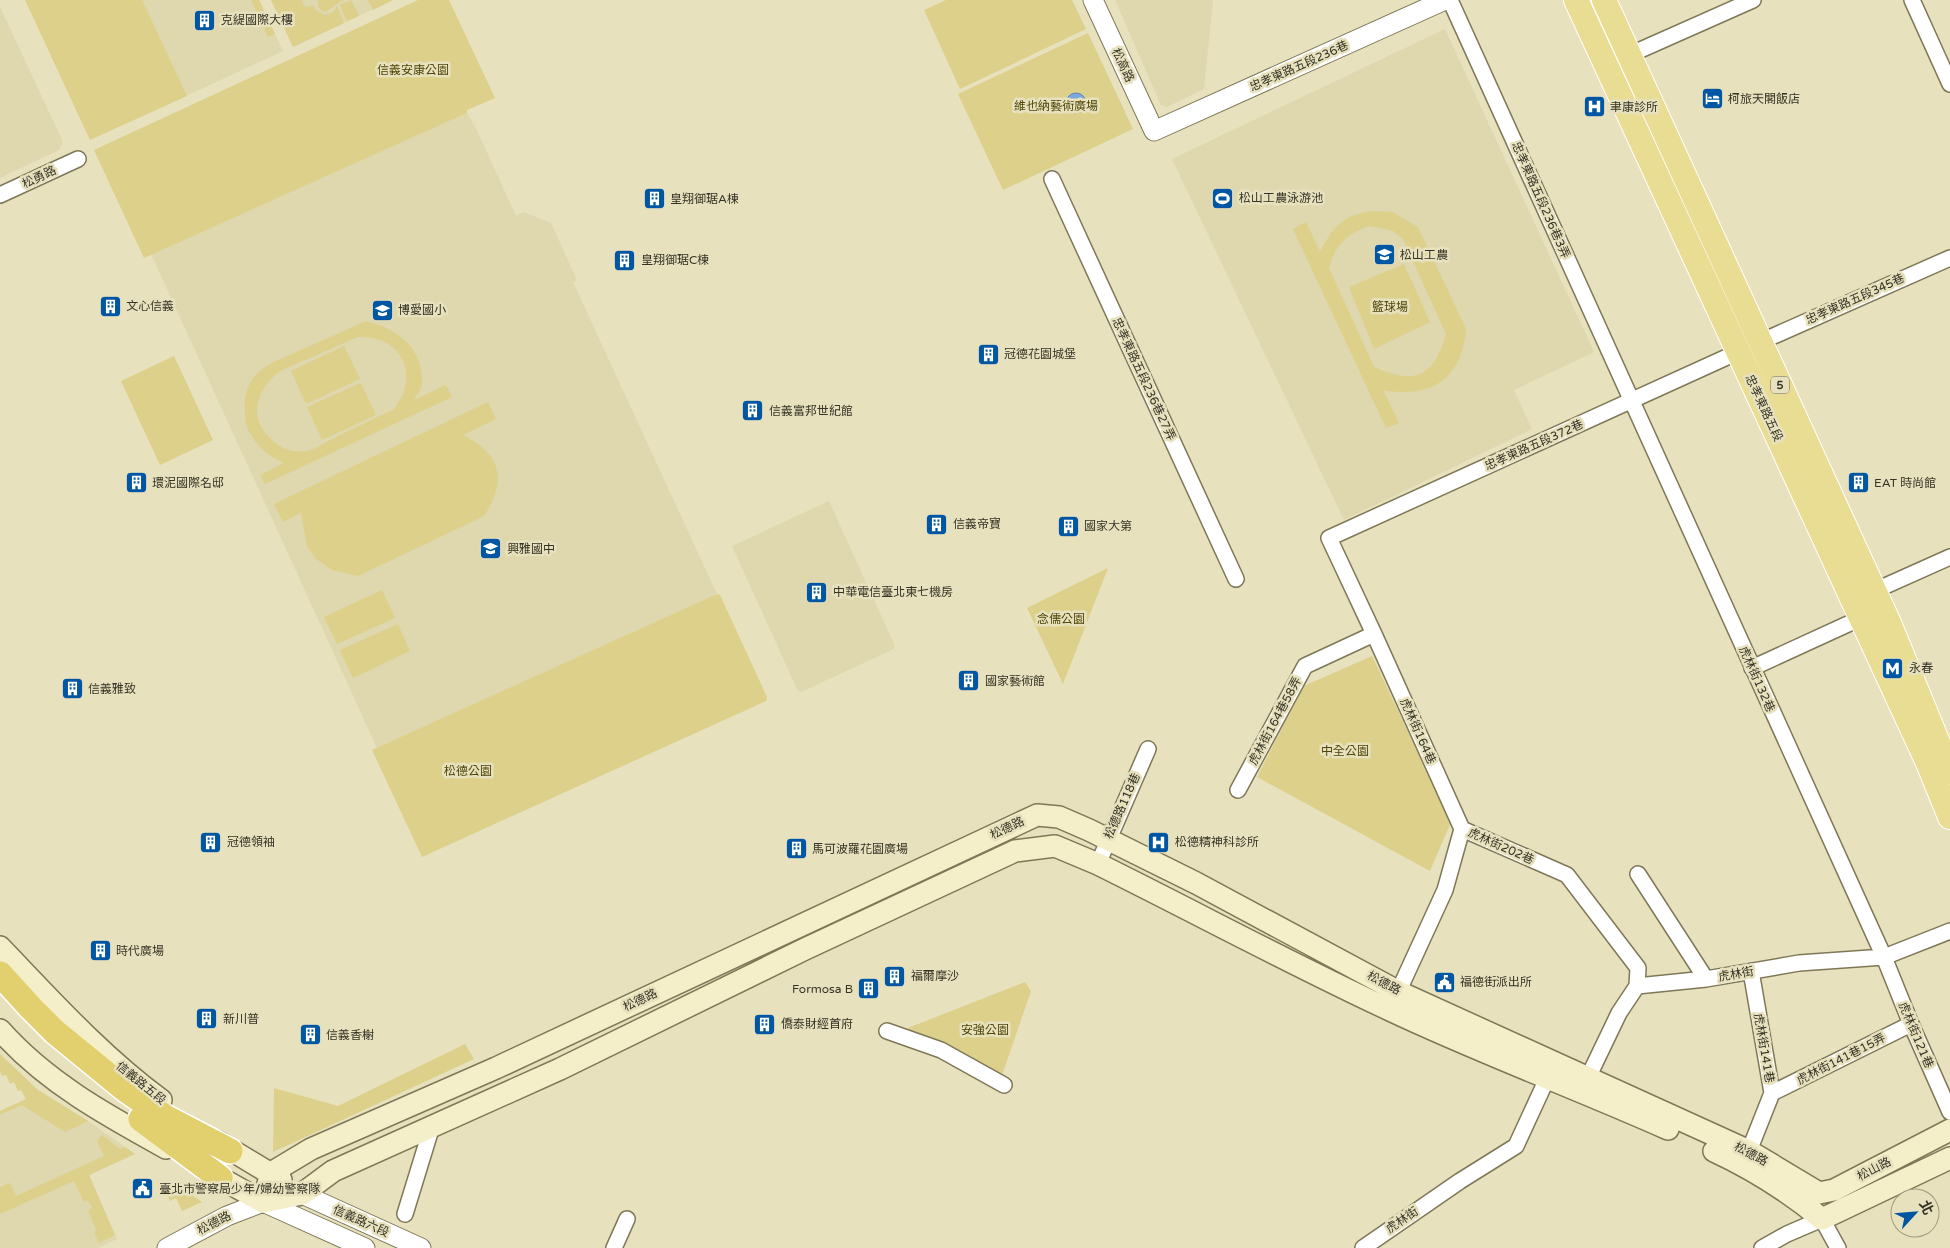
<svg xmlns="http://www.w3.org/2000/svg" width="1950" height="1248" font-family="'Varela Round','Noto Sans TC',sans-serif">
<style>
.built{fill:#dfd7ad}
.green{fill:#dcd08b;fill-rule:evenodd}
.water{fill:#7aa9e2;stroke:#6586a9}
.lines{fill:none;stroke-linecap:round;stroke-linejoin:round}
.minor-casing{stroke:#7e7858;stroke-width:18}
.tertiary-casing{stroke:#7e7858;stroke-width:21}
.secondary-casing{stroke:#7e7858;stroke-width:24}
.primary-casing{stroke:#fff;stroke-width:26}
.trunk-casing{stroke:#fff;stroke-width:28}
.minor{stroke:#fff;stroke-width:15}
.tertiary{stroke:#fff;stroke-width:19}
.secondary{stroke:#f4eec9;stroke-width:21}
.primary{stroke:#e9dc93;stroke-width:24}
.trunk{stroke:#e2d06f;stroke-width:25}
.labels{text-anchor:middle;stroke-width:5;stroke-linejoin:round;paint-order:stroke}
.shield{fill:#e7e1be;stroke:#6a6753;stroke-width:1}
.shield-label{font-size:11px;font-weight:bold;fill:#353325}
.poi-label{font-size:12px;fill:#353325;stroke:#e7e1be;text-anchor:start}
.street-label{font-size:12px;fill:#353325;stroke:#e7e1be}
.park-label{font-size:12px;fill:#4f4507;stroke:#e7e1be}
</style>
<rect width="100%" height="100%" fill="#e7e1be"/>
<path class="built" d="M138 0H259L283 51 184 97Z
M271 0H393L293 47Z
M1115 0H1213L1204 89 1167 107 1161 105Z
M0 7 63 142 59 150 0 178Z
M1445 29 1594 352 1514 390 1532 429 1344 520 1172 159Z
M467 113 473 124H474L516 216 523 212 551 223 577 280 573 282 717 594 377 748 151 254Z
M829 501 895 646 894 649 801 692 798 691 732 546Z
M38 1090 88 1121 135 1154 89 1175 117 1239 98 1248H0V1115L22 1105Z"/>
<path class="green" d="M25 0H142L187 96 90 140Z
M251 0H259L275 34 268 37Z
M271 0H302L304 6 309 7 314 5 316 10 325 15 333 12 337 6 344 23 293 47Z
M318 0H344C336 3 330 11 324 12L318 7Z
M351 0 359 16 347 21 340 5Z
M368 0H393L373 10Z
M418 0H449L495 98 467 110V113L144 258 94 150Z
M946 0H1072L1086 29 960 89 924 10Z
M1088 33 1133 129 1003 190 958 94Z
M1372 211 1392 212 1418 227 1466 329C1462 379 1431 399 1383 390L1399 423 1386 428 1293 229 1306 222 1320 252C1334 226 1341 216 1372 211ZM1370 226 1393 231 1403 239 1446 334C1434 378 1415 385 1374 367L1329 268C1335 245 1347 233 1370 226Z
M1404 264 1430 322 1374 349 1349 287Z
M366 321C392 328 417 342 421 371 422 377 423 384 420 390 419 393 416 397 414 400L446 385 452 397 265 484 260 475 284 463C270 457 257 447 250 433 246 427 245 419 245 411 243 388 253 372 274 362ZM358 337C403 335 421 377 393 410 372 419 351 430 330 440 323 444 314 450 306 451 291 453 279 448 269 437 247 415 258 388 280 371Z
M344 346 360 379 306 404 291 371Z
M174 356 213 440 160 465 121 381Z
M361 383 376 415 322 440 307 407Z
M488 402 496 419 463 435C502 454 507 481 484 516L358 576 332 570 316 559 307 546 301 513 283 522 274 504Z
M1108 568 1063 684 1027 608Z
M382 590 395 618 337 644 324 617Z
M717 594 720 595 767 697 766 701 422 857 372 750Z
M398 624 410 651 353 678 340 650Z
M1372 656 1451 822 1430 871 1257 777 1304 686Z
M1025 982 1031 991 1002 1075 959 1050 910 1034 908 1028Z
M465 1044 474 1059 273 1152 274 1088 338 1106Z
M0 1054 38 1090 88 1121 65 1132 22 1105 0 1115V1111L26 1099 21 1090 18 1091 14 1082 10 1084 6 1075 2 1076 0 1071Z
M102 1135 120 1149 125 1147 135 1154 89 1175 115 1235 99 1243 94 1232 97 1231 88 1211 92 1208 88 1200 84 1202 74 1181 0 1214V1187L10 1183 16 1196 104 1156 97 1141Z
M175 1183 202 1202 182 1211 176 1198 170 1201 164 1188Z"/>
<path class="water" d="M1066 103a10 10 0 1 1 20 0a10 10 0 1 1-20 0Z"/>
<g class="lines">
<defs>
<path id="minor" d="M1450 0 1884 957 1911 1024 1950 1112
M1912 0 1950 84
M1629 55 1753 0
M1052 179 1236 579
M0 195 78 159
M1760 342 1950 258
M1752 668 1861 618 1874 591 1950 557
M1238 790 1305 666 1374 634
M1462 829 1374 634 1329 538 1738 352
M1462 829 1567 875 1638 968 1637 986
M1098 864 1148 749
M1638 874 1706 979
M1394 1001 1445 890 1462 829
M887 1031 941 1050 1004 1085
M1584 1086 1619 1013 1637 986 1706 979 1799 963 1884 957 1950 931
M1772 1093 1911 1024
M1749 1151 1772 1093 1751 971
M405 1214 432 1126
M614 1248 627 1219
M1363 1248 1460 1181 1516 1146 1551 1070
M1762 1248 1787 1234 1822 1219 1838 1248"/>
<path id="tertiary" d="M1093 0 1154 131 1445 0
M302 1194 421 1248
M167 1248 227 1216 263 1202 365 1248"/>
<path id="secondary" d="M0 947C51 1000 101 1056 161 1100
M0 1030C46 1082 106 1115 166 1148
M218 1142 281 1180
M1714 1151C1753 1169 1789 1192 1822 1219L1950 1158
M206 1170 263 1202
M263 1202 271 1173 311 1149 496 1068 1037 815 1059 817 1089 830 1196 883 1399 992 1749 1151 1819 1193 1834 1190 1950 1130
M263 1202 302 1194 333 1171 560 1069 805 949 1015 851 1055 846 1098 864C1195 912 1291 964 1390 1010 1481 1053 1576 1088 1668 1129"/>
<path id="primary" d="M1576 0 1928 763 1950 817
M1604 0 1889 623 1950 772"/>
<path id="trunk" d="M0 974 31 1008 55 1032 126 1090 165 1117 230 1151
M141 1119 220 1178"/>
</defs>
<use href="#minor" class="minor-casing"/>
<use href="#tertiary" class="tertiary-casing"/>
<use href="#secondary" class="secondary-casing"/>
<use href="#primary" class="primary-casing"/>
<use href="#trunk" class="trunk-casing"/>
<use href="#minor" class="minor"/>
<use href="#tertiary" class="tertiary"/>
<use href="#secondary" class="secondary"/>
<use href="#primary" class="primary"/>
<use href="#trunk" class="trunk"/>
</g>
<defs>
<symbol id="building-square" viewBox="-11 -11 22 22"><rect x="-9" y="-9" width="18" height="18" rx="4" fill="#0056a3" stroke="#e7e1be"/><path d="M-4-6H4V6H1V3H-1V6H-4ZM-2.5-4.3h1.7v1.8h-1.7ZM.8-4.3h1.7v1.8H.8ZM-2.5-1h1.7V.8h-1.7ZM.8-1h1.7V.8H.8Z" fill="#fff"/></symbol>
<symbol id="hotel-square" viewBox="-11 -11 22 22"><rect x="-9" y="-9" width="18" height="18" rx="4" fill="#0056a3" stroke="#e7e1be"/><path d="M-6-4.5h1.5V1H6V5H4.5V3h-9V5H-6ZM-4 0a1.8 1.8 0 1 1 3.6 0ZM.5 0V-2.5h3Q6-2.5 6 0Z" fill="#fff"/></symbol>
<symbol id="hospital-square" viewBox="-11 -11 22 22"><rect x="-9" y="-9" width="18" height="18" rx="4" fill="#0056a3" stroke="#e7e1be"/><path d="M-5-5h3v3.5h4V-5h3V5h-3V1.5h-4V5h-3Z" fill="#fff"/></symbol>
<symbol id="stadium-square" viewBox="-11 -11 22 22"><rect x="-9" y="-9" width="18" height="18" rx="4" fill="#0056a3" stroke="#e7e1be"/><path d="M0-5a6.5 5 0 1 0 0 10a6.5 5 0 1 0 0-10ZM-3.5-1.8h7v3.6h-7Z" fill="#fff"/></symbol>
<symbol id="school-square" viewBox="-11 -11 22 22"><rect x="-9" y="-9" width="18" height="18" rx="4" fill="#0056a3" stroke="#e7e1be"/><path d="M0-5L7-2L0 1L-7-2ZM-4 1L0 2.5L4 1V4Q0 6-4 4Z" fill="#fff"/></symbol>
<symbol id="metro-square" viewBox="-11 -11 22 22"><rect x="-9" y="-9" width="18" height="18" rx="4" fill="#0056a3" stroke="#e7e1be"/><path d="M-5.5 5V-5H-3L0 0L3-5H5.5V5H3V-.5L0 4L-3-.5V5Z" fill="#fff"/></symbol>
<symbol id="civic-square" viewBox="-11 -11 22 22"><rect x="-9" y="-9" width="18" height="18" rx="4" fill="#0056a3" stroke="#e7e1be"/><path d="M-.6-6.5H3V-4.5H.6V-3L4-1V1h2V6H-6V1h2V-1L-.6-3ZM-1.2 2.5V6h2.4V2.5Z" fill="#fff"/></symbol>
</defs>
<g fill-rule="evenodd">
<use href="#building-square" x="192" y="8" width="25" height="25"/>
<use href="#hotel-square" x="1700" y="86" width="25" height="25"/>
<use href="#hospital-square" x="1582" y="94" width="25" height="25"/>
<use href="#stadium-square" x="1210" y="186" width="25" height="25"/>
<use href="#building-square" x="642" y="186" width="25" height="25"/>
<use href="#school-square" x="1372" y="242" width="25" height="25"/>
<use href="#building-square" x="612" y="248" width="25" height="25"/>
<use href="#building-square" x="98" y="294" width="25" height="25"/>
<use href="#school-square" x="370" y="298" width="25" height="25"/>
<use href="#building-square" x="976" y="342" width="25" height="25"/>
<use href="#building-square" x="740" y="398" width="25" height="25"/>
<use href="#building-square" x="124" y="470" width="25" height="25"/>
<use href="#building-square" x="1846" y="470" width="25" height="25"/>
<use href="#building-square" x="924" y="512" width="25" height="25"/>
<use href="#building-square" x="1056" y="514" width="25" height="25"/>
<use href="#school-square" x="478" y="536" width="25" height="25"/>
<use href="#building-square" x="804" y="580" width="25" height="25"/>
<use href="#metro-square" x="1880" y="656" width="25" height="25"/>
<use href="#building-square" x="956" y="668" width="25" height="25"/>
<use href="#building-square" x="60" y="676" width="25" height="25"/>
<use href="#building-square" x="198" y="830" width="25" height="25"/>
<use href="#hospital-square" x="1146" y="830" width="25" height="25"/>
<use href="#building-square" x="784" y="836" width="25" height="25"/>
<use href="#building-square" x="88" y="938" width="25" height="25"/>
<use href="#building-square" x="882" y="964" width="25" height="25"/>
<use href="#civic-square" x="1432" y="970" width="25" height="25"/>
<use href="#building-square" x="856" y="976" width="25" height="25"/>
<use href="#building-square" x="194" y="1006" width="25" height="25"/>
<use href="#building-square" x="752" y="1012" width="25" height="25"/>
<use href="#building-square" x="298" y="1022" width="25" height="25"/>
<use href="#civic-square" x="130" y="1176" width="25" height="25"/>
</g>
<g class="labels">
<rect class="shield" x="1771" y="376.5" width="18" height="17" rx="4"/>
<g class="shield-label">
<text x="1780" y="389">5</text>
</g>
<g class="poi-label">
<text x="221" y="24">克緹國際大樓</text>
<text x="1728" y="103">柯旅天閣飯店</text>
<text x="1610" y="111">聿康診所</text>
<text x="1239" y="202">松山工農泳游池</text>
<text x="670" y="203">皇翔御琚A棟</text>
<text x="1400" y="259">松山工農</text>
<text x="641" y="264">皇翔御琚C棟</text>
<text x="126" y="310">文心信義</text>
<text x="398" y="314">博愛國小</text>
<text x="1004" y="358">冠德花園城堡</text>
<text x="769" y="415">信義富邦世紀館</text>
<text x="152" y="487">環泥國際名邸</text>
<text x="1874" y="487">EAT 時尚館</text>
<text x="953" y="528">信義帝寶</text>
<text x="1084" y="530">國家大第</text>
<text x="507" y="553">興雅國中</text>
<text x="833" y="596">中華電信臺北東七機房</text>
<text x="1909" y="672">永春</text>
<text x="985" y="685">國家藝術館</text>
<text x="88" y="693">信義雅致</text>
<text x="227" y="846">冠德領袖</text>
<text x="1175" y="846">松德精神科診所</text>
<text x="812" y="853">馬可波羅花園廣場</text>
<text x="116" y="955">時代廣場</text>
<text x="911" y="980">福爾摩沙</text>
<text x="1460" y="986">福德街派出所</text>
<text x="853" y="993" text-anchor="end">Formosa B</text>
<text x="223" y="1023">新川普</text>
<text x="781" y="1028">僑泰財經首府</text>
<text x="326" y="1039">信義香榭</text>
<text x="159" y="1193">臺北市警察局少年/婦幼警察隊</text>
</g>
<g class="street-label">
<text transform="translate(1123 65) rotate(65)" y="4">松高路</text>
<text transform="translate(1299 66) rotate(-24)" y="4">忠孝東路五段236巷</text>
<text transform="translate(39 177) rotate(-25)" y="4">松勇路</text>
<text transform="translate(1541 200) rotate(66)" y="4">忠孝東路五段236巷3弄</text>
<text transform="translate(1855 299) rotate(-24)" y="4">忠孝東路五段345巷</text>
<text transform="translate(1144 379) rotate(65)" y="4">忠孝東路五段236巷27弄</text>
<text transform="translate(1764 408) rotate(65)" y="4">忠孝東路五段</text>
<text transform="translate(1534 445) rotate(-24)" y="4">忠孝東路五段372巷</text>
<text transform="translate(1757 679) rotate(66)" y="4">虎林街132巷</text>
<text transform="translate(1275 721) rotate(-62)" y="4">虎林街164巷58弄</text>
<text transform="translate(1418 731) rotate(66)" y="4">虎林街164巷</text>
<text transform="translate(1122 806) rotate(-66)" y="4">松德路118巷</text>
<text transform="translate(1007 828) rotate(-25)" y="4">松德路</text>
<text transform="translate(1501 846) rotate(24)" y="4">虎林街202巷</text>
<text transform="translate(1736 974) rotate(-10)" y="4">虎林街</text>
<text transform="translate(1384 983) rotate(28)" y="4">松德路</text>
<text transform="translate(640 1000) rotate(-25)" y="4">松德路</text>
<text transform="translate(1916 1035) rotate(67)" y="4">虎林街121巷</text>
<text transform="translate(1764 1048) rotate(80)" y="4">虎林街141巷</text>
<text transform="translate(1841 1059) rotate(-27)" y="4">虎林街141巷15弄</text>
<text transform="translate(141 1083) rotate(39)" y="4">信義路五段</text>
<text transform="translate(1751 1154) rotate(28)" y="4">松德路</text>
<text transform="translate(1874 1169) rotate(-27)" y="4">松山路</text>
<text transform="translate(1402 1220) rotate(-34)" y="4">虎林街</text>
<text transform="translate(361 1221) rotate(24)" y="4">信義路六段</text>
<text transform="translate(214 1223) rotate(-27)" y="4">松德路</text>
</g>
<g class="park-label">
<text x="413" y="74">信義安康公園</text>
<text x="1056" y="110">維也納藝術廣場</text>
<text x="1390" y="311">籃球場</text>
<text x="1061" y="623">念儒公園</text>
<text x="1345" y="755">中全公園</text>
<text x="468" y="775">松德公園</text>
<text x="985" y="1034">安強公園</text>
</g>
</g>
<g transform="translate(1915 1213) rotate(64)"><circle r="24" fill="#e7e1be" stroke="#a09b81"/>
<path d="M0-4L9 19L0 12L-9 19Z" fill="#0056a3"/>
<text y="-8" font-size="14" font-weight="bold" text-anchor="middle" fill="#353325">北</text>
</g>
</svg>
